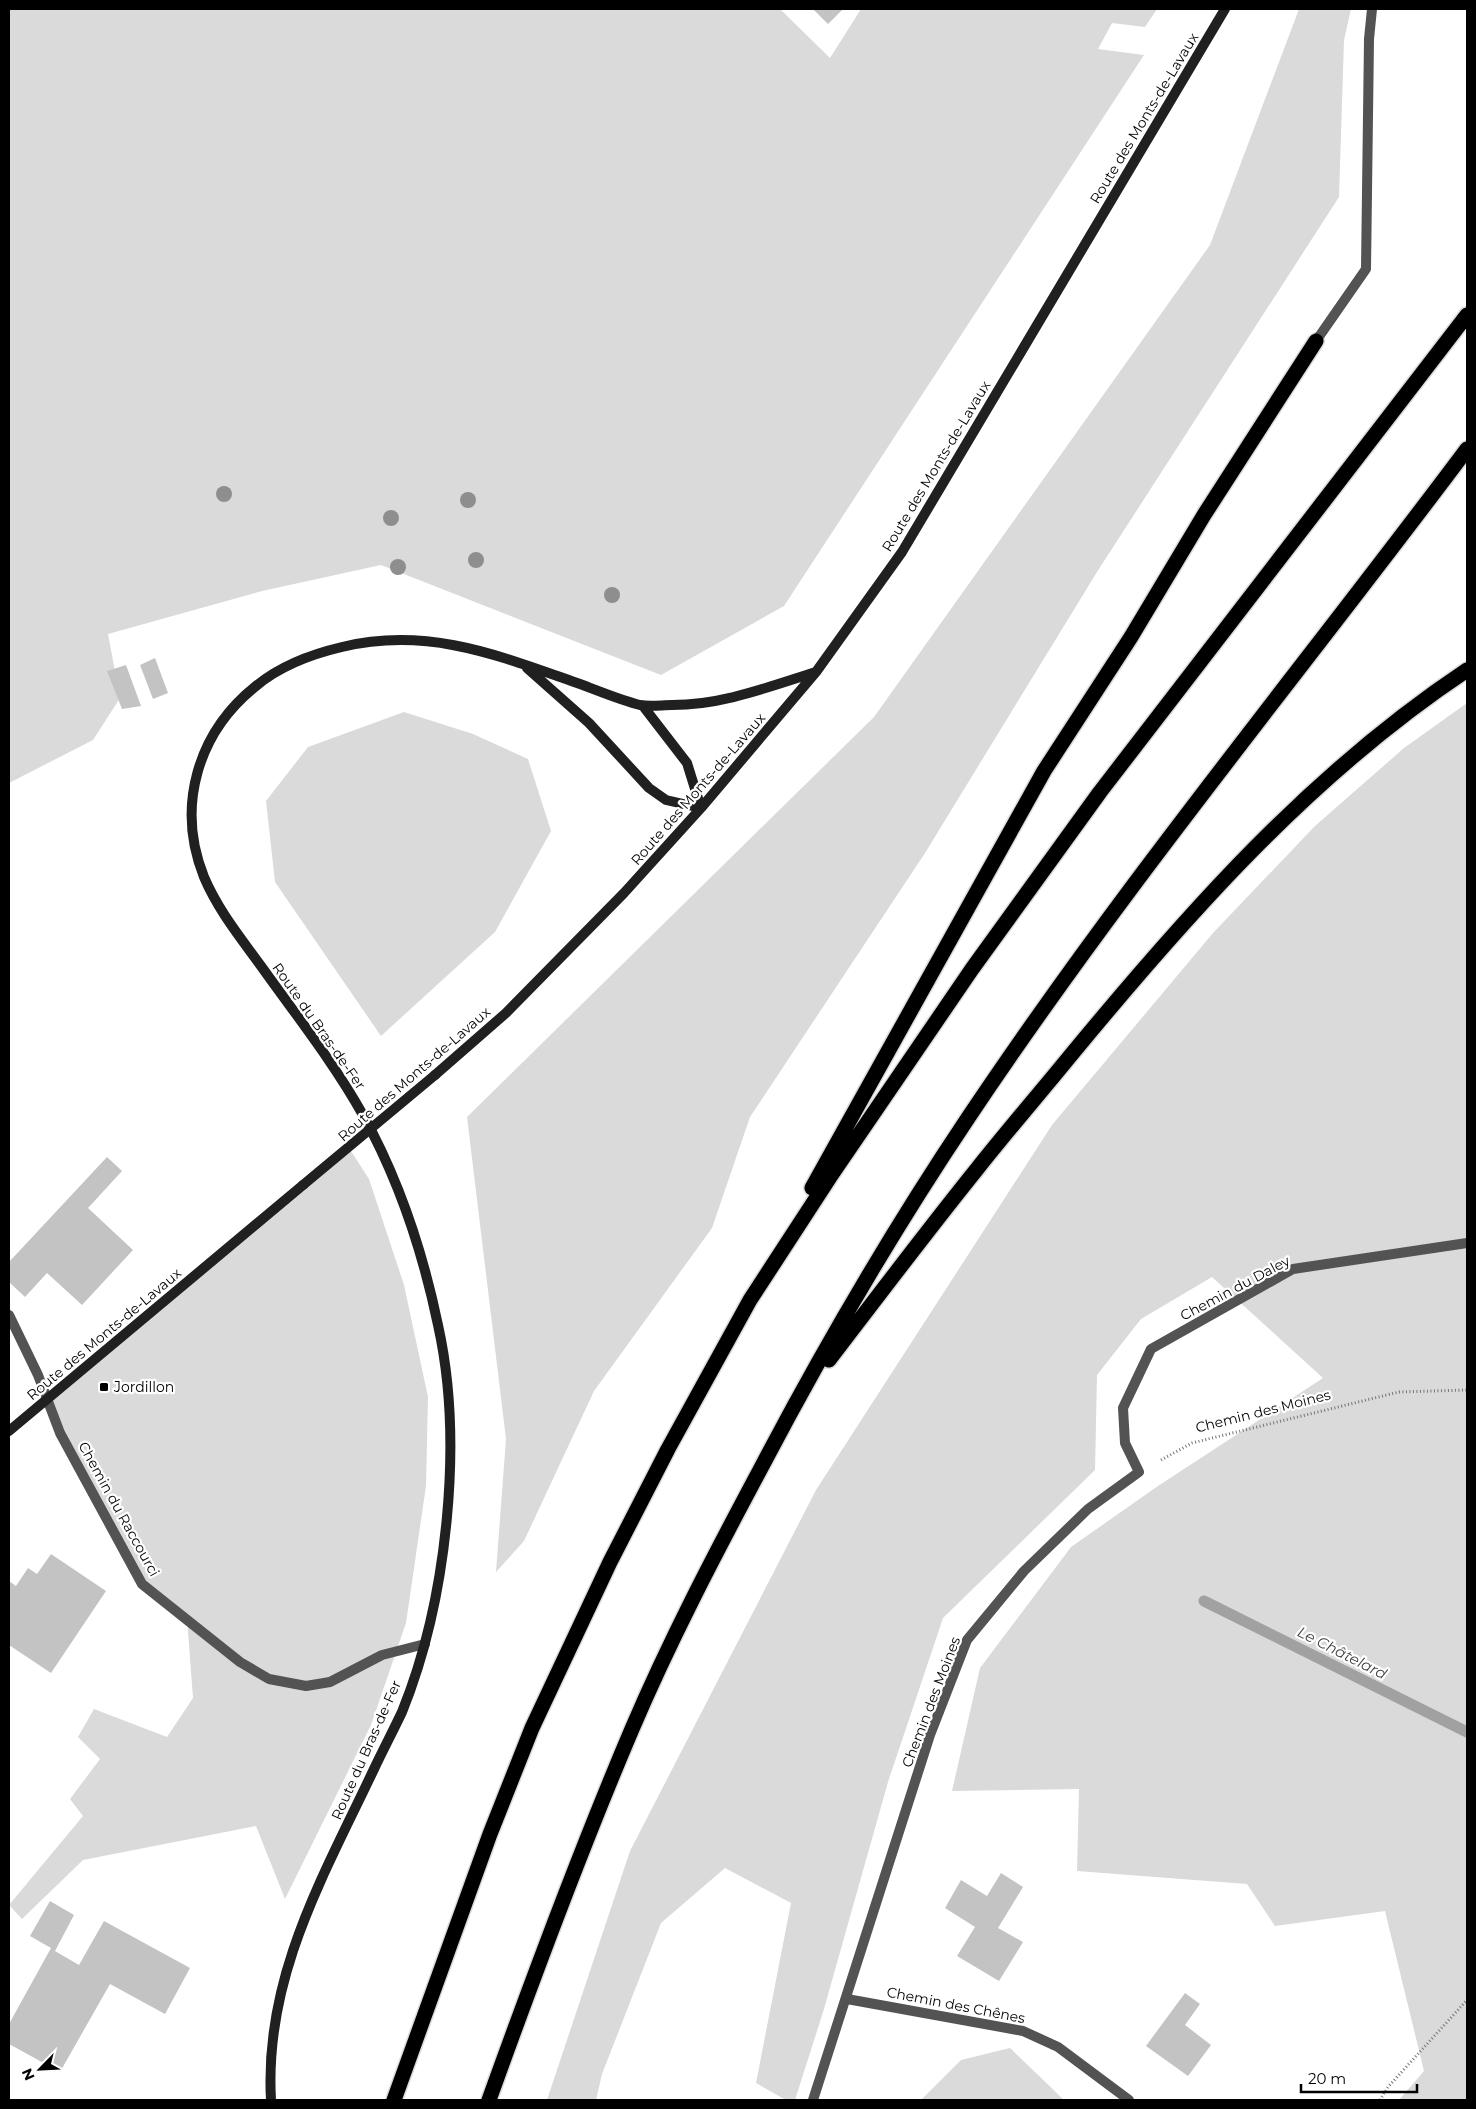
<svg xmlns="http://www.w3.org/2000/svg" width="1476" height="2109" font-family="Montserrat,sans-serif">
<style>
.green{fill:#dadada}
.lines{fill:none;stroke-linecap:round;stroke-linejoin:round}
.stream{stroke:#a1a1a1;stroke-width:11}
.building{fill:#c3c3c3}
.highway-casing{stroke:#dbdbdb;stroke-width:18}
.path{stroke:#757575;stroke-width:3;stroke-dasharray:1 2.5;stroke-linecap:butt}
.lane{stroke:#535353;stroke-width:10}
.street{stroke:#535353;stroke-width:10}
.secondary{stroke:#202020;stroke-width:10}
.highway{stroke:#000;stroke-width:15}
.secondary-bridge{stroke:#202020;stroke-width:10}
.tree{fill:#8e8e8e}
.poi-dot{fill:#000;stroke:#fff;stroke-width:2}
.labels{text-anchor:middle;stroke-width:4.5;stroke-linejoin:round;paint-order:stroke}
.street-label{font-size:14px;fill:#000;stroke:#fff}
.poi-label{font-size:14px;fill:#000;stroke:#fff;text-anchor:start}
.water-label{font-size:15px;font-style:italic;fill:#424242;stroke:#fff}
</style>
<rect width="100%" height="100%" fill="#fff"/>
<path class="green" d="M9 9H780L830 58 861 9H1157L1145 27 1112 23 1098 49 1144 55 784 606 661 675 381 565 262 591 108 634 120 698 93 740 9 783Z
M1299 9H1351L1344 40 1339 197 1097 572 925 853 750 1117 712 1228 594 1391 524 1541 496 1572 506 1439 467 1117 874 717 1210 245Z
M1467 703V2100H1399L1424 2071 1385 1911 1275 1926 1247 1884 1077 1871 1079 1789 952 1791 980 1668 1071 1547 1158 1486 1323 1378 1212 1277 1141 1319 1097 1375 1095 1470 943 1618 888 1782 824 2009 795 2100H786L756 2083 791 1903 725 1868 661 1923 602 2074 596 2100H547L630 1851 816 1490 1052 1125 1213 933 1315 826 1404 748Z
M404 712 473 734 528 759 551 831 495 932 381 1036 275 882 266 801 308 747Z
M349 1148 369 1179 404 1285 428 1397 426 1486 406 1623 371 1725 285 1899 256 1826 83 1860 22 1919 9 1905 83 1816 70 1799 100 1759 78 1737 94 1709 167 1737 193 1698 187 1618 142 1584 46 1400Z
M1010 2048 1064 2100H921L961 2060Z"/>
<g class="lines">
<path class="stream" d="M1204 1601 1467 1732"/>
</g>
<path class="building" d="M813 9H843L828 24Z
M155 658 168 693 153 699 140 665Z
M126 665 141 706 122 709 107 671Z
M107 1157 122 1171 88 1208 133 1250 82 1305 47 1273 25 1297 9 1282V1262Z
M51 1554 106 1591 51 1673 9 1645V1581L16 1586 28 1568 37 1574Z
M1001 1873 1023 1887 998 1928 1023 1942 999 1981 957 1956 975 1927 945 1908 961 1880 987 1896Z
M50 1901 74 1915 55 1951 79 1965 104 1921 190 1968 165 2014 110 1984 60 2072 9 2044V2024L51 1948 30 1936Z
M1185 1993 1200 2004 1185 2025 1211 2045 1188 2076 1146 2046Z"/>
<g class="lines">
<defs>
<path id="highway" d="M812 1188 1044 771 1131 637 1204 515 1316 341
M829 1360C878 1296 927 1231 977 1169 1008 1130 1040 1093 1071 1055 1189 912 1312 773 1467 670
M394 2100 490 1834 532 1728 610 1562 668 1449 750 1300 832 1174 972 969 1100 792 1467 315
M489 2100C534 1975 580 1851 632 1729 670 1640 715 1554 761 1468 824 1348 893 1230 968 1118 1123 886 1300 672 1467 449"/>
</defs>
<use href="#highway" class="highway-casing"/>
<path class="path" d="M1161 1460 1192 1443 1399 1392 1467 1390
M1380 2100 1388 2087 1467 2000"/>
<path class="lane" d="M1316 341 1366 269 1369 39 1372 9"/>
<path class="street" d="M9 1315 38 1375 60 1433 142 1584 240 1662 269 1679 306 1686 330 1682 382 1655 425 1644
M847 1999 1023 2031 1058 2047 1129 2100
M813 2100 930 1735 967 1640 1024 1571 1088 1509 1139 1472 1125 1443 1123 1408 1151 1349 1293 1269 1467 1243"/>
<path class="secondary" d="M527 668 589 723 649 788 666 800 701 808
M643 706 687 763 701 808
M435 1075 506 1013 624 893 701 808 816 672 902 552 1225 9
M9 1431 303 1185
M271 2100C264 1977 323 1877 374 1769 383 1750 393 1731 402 1712 447 1601 464 1442 438 1325 423 1253 399 1180 363 1115 334 1063 296 1015 261 966 240 937 218 910 204 877 176 807 197 733 256 686 280 666 312 654 342 647 428 626 500 656 580 684 599 691 620 700 640 705 650 707 662 705 672 705 722 705 768 687 816 672"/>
<use href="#highway" class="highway"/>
<path class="secondary-bridge" d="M303 1185 435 1075"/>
</g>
<g class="tree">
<circle cx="224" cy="494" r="8"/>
<circle cx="468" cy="500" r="8"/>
<circle cx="391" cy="518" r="8"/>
<circle cx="476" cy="560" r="8"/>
<circle cx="398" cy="567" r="8"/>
<circle cx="612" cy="595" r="8"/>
</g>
<rect class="poi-dot" x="99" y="1382" width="10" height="10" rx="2.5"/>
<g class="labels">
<g class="street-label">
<text transform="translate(1144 118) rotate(-59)" y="5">Route des Monts-de-Lavaux</text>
<text transform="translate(936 466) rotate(-59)" y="5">Route des Monts-de-Lavaux</text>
<text transform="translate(698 789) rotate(-49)" y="5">Route des Monts-de-Lavaux</text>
<text transform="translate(319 1026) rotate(55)" y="5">Route du Bras-de-Fer</text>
<text transform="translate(414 1074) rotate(-41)" y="5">Route des Monts-de-Lavaux</text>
<text transform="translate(1235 1288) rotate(-28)" y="5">Chemin du Daley</text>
<text transform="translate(104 1334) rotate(-40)" y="5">Route des Monts-de-Lavaux</text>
<text transform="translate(1263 1411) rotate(-14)" y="5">Chemin des Moines</text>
<text transform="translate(119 1509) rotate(61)" y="5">Chemin du Raccourci</text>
<text transform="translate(931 1702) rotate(-69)" y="5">Chemin des Moines</text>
<text transform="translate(366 1750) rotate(-66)" y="5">Route du Bras-de-Fer</text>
<text transform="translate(956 2005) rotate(11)" y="5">Chemin des Chênes</text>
</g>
<g class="poi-label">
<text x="114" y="1392">Jordillon</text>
</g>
<g class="water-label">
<text transform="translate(1342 1653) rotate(27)" y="5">Le Châtelard</text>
</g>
</g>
<rect width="1476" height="2109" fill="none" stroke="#000000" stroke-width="20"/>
<g transform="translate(40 2069) rotate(246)" stroke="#ffffff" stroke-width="4" paint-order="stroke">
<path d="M0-4L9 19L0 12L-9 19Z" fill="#000000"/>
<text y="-8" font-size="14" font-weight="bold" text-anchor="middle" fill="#000000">N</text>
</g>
<path d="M1301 2084v8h116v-8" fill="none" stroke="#000000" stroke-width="2.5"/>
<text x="1308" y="2084" font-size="15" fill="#000000" stroke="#ffffff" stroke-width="4" paint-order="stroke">20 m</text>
</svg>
